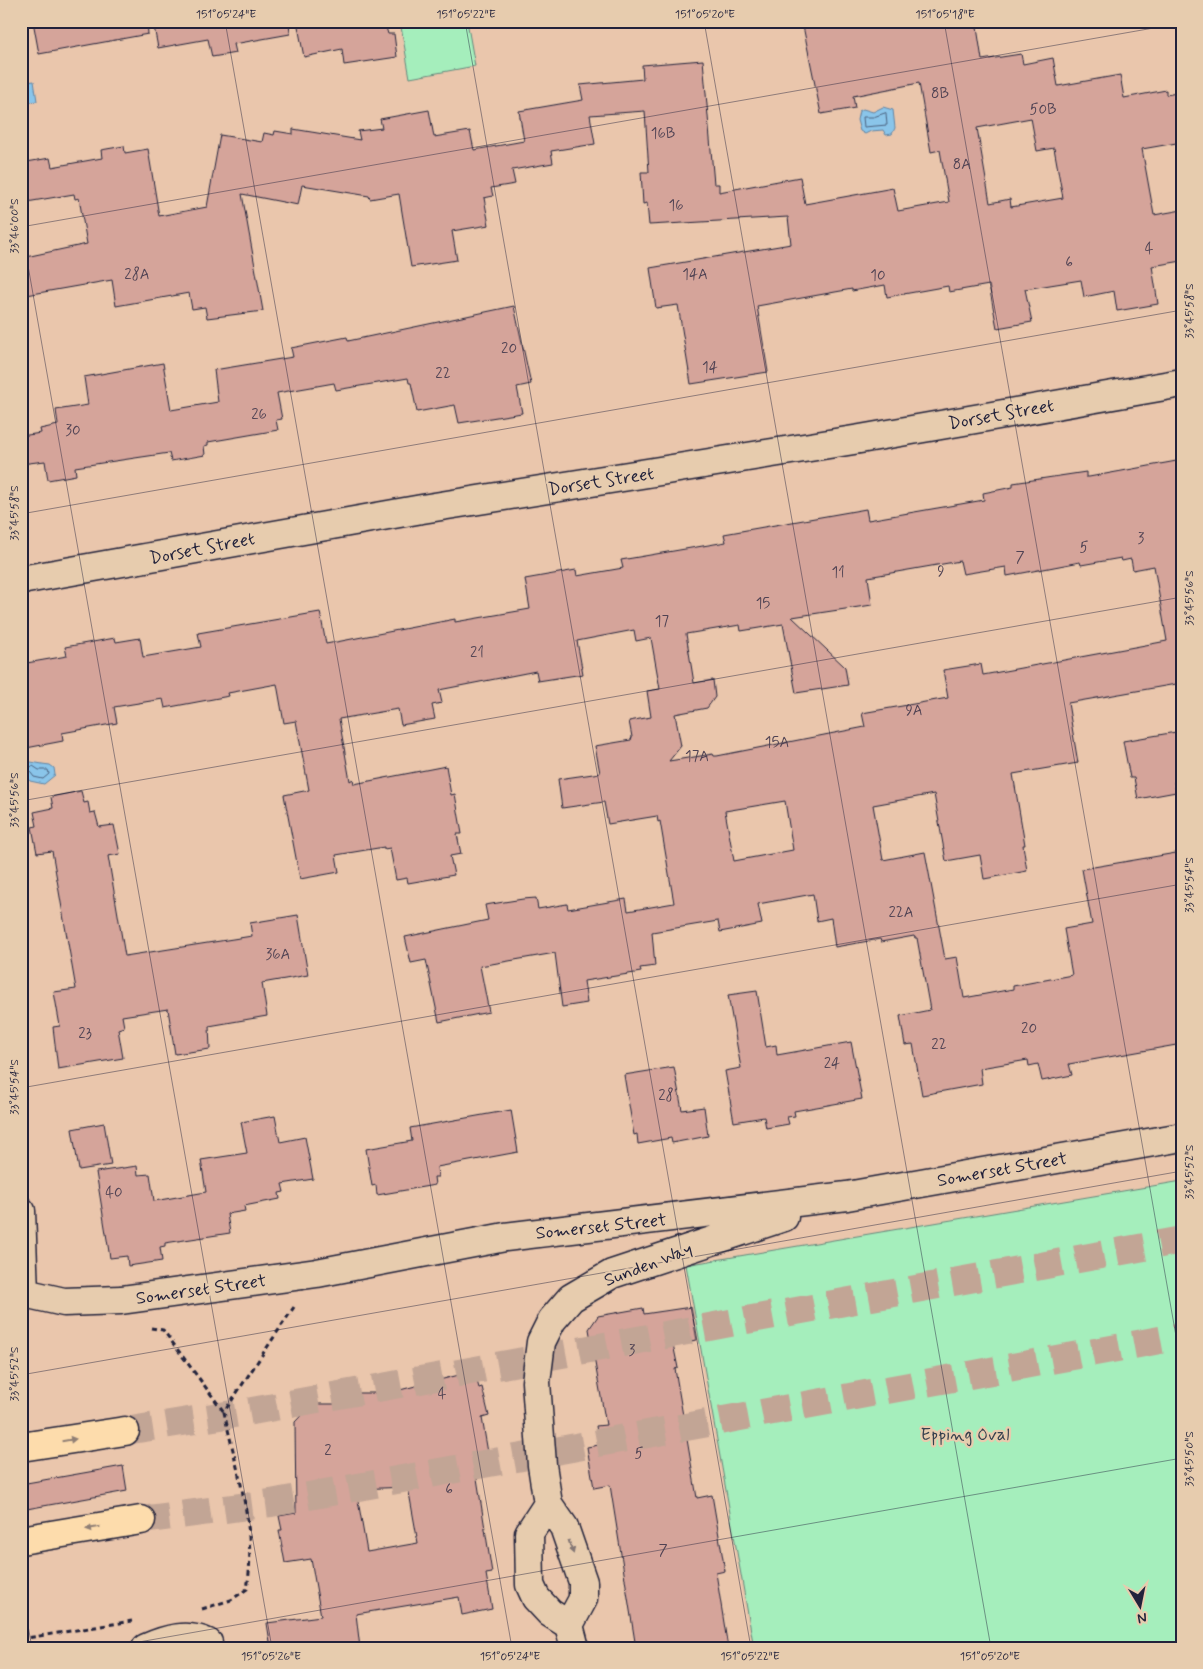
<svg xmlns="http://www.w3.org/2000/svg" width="1203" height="1669" font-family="Mynerve,sans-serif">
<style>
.green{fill:#a5eebc;stroke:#64887c}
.water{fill:#8ac5ea;stroke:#6084a4}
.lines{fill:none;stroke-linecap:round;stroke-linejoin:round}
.shore{stroke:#4c6381;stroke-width:1}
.building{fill:#d5a49a;stroke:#22223b;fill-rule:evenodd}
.highway-tunnel{stroke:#c2a595;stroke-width:28;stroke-dasharray:28 14;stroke-linecap:butt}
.minor-casing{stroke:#22223b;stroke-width:31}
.highway-casing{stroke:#22223b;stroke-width:31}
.path{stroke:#22223b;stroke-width:3;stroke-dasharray:5 4;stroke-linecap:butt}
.minor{stroke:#e7ccae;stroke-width:28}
.highway{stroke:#fddcac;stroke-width:28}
.oneway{fill:#907f74}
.oneway2{fill:#847774}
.ticks{fill:none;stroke:#22223b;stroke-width:1;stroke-opacity:0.45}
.labels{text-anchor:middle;stroke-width:4.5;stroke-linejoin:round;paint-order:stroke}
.number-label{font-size:15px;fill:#4f4253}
.street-label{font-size:18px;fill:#22223b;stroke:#e7ccae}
.park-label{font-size:18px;fill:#36414e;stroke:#e7ccae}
.neatline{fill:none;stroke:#22223b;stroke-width:2}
.ticks-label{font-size:12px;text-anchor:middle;fill:#22223b}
</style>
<rect width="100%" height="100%" fill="#eac6ac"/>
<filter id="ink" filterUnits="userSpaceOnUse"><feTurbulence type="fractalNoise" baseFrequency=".02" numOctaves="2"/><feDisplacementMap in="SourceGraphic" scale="10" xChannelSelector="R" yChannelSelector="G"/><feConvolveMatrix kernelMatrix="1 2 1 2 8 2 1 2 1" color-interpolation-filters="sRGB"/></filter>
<g filter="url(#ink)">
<path class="green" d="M400 21H467L475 66 410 78Z
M1182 1181V1648H754L686 1265Z"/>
<path class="water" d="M34 81 37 101 21 103V83Z
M883 107 893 110 895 128 892 134 886 135 883 130 871 131 865 134 860 131 857 120 859 111 863 109 873 112Z
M21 758 24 761C33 762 40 764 50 765L54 768 55 775 44 784 30 781 21 772Z"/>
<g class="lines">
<path class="shore" d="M886 113 887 125 864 127 863 117H873Z
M33 766 39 770H48L49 774 43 779 34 777 28 769Z"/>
</g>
<path class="building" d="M33 21H147L148 34 39 54Z
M153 21H289L290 34 234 44 236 53 212 57 208 39 158 48Z
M297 21H384L388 34H394L397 57 344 65 342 49 304 57Z
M802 21H976L982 60 1021 54 1023 64 1053 58 1058 86 1120 75 1124 98 1166 90V95L1182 92V142L1142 149 1154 215 1182 210V261L1152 266 1158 304 1117 311 1114 291 1084 297 1081 280 1025 289 1032 322 997 328 989 285 949 292 948 286 887 297 885 285 852 291V289L757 306 768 372 691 384 678 305 656 308 650 268 791 244 788 217 649 225 647 203 643 204 641 172H649L645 111 590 115 595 144 551 151 553 163 512 170 515 184 491 188 493 196 484 198 489 225 452 231 457 260 411 267 399 194 370 199 369 196 302 185 298 205 242 194 263 311 207 318 205 307 192 309 189 293 116 306 112 280 21 296V258L87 244 79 198 75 199 74 194 21 203V163L50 158 52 167 102 158 101 150 124 146 125 153 148 149 159 216 207 207 220 135 262 142 264 133 274 135 275 131 293 134V129L360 140 358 131 382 128 380 119 429 110 434 137 470 131 474 150 524 141 519 111 583 100 580 85 643 79 642 65 703 60 714 184H719V192L800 177 805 204 893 188 898 211 949 202 940 150 931 152 919 83 853 96 855 108 821 114ZM1031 118 1037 151 1054 148 1063 198 1011 207 1010 199 990 203 977 128Z
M514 306 531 384 517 387 522 413 459 423 455 405 417 412 411 383H409L408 378 336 390 334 383 277 393 282 419 276 420 278 430 208 442V445L204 446 205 455 171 461 169 453 135 458 75 467 76 475 48 480 45 461 21 464V436L41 433 40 429 58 425 56 410 88 405 84 377 163 363 171 410 218 402 214 370 293 357 291 348 347 337 348 341Z
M1182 460V683L1068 703 1078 763 1013 774 1025 845H1023L1027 871 984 879 980 855 946 861 934 794 873 805 883 860 925 852 945 959 957 957 964 998 1013 989V986L1072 975 1064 929 1092 924 1082 869 1176 853 1182 887V1044L1069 1064 1072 1075 1042 1081 1038 1064 1029 1066 1028 1060 980 1068 982 1084 922 1095 913 1044 905 1045 900 1016 930 1010 917 938H915L914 936 881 942 880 939 835 947 831 918 817 921 813 894 758 904 762 924 720 932 718 921 652 932 655 966 640 968 641 972 584 981 587 1003 562 1007 555 953 480 966 489 1012 439 1022 426 960 411 963 405 937 488 920 485 905 523 899 536 898 538 909 567 904 568 909 626 899 628 911 674 903 660 821 658 822 657 816 608 824 604 802 562 808 558 779 600 773 595 746 631 740 632 737 629 721 651 717 647 691 660 689 651 638 636 641 634 630 577 641 583 674 538 681 536 671 439 690 442 703 432 705 435 719 401 725 398 709 339 719 350 781 353 779 354 784 446 766 451 795 455 794 462 834H457L461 854 450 856 454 875 408 883 407 878 396 880 390 848 384 849V847L336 855 339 872 300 879 284 795 309 790 296 721 284 723 277 684 228 693 229 696 165 708 163 699 114 707 117 723 62 733 63 741 21 749V664L67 656 65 647 115 638 116 642 140 638 143 657 201 647 198 633 320 612 326 644 455 619V622L530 609 525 579 576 570 577 576 623 568 621 560 726 542 724 534 866 509 868 520 984 500 983 493 1013 487V483L1086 472V477H1089ZM1121 558 1122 561 1131 559 1133 570 1154 566 1167 641 983 675 981 664 943 670 948 698 862 713 865 727 717 756H714L713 754 669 761 681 746 675 714 707 708 715 697 713 680 694 683 686 634 740 625 741 631 783 624 796 693 848 685 845 667 792 617 872 605 868 577 960 561 963 574 1006 567 1007 576 1080 562 1081 565ZM785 801 793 850 734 861 725 811Z
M1182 731V781L1174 782 1176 792 1138 799 1134 778H1130L1123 741Z
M81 791 84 803 88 802 90 813 95 812 99 827 114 825 120 854 108 856 125 956 252 936 250 923 298 915 308 975 262 983 267 1016 209 1026 210 1049 175 1054 168 1009 122 1016 124 1027 118 1029 123 1058 58 1069 53 1027 60 1026 54 992 76 989 52 851 37 853 32 827 37 826 34 812 53 808 51 797Z
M757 991 766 1047 776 1045 777 1055 851 1042 862 1099 794 1111 795 1116 787 1117 789 1124 766 1128 764 1117 734 1122 725 1071 741 1068 728 995Z
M674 1067 682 1110 704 1107 708 1136 672 1143 671 1138 638 1144 637 1134 634 1135 624 1075Z
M511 1110 518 1152 437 1167 438 1177H434L435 1185 377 1195 376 1185 372 1186 366 1149 412 1141 410 1128Z
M275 1116 280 1142 305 1137 313 1179 282 1184 284 1192 279 1193 280 1199 244 1206 245 1211 227 1214 230 1233 165 1243V1246L160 1247 162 1261 128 1266 127 1256 110 1258 96 1172 137 1166 138 1175 150 1174 154 1201 206 1192 201 1160 247 1153 241 1122Z
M104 1123 111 1165 79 1170 72 1129Z
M691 1307 697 1340 673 1344 678 1368 675 1369 697 1498 712 1495 725 1571 716 1573 728 1648H636L610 1485 594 1488 587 1447 599 1445 596 1426 606 1425 589 1329 598 1316 643 1308 644 1314Z
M463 1374V1377L475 1374 479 1388 482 1387 489 1416 482 1418 491 1470 476 1472 492 1573 486 1574 492 1609 462 1615 459 1597 356 1614 360 1648H271L267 1623 321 1616 311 1559 285 1563 279 1530H282L279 1516 296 1513 295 1422 312 1404H344L343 1393H388ZM408 1487 418 1543 367 1552 356 1489Z
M123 1466 127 1491 21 1510V1484Z"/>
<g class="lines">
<path class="highway-tunnel" d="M125 1431 252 1411 1182 1240
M141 1520 271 1503 1182 1336"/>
<defs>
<path id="minor" d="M21 580 422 509 860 439 1182 383
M21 1211 24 1293
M21 1295 24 1293 64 1302 121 1300 187 1291 317 1273 505 1237 847 1196 1182 1137
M548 1504 529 1533 530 1585 536 1598 550 1613 569 1625 583 1599V1582L564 1527 548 1504 542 1465 536 1382 541 1342 552 1320 571 1298 612 1274 784 1217
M569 1625 575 1648
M146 1648C167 1639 186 1633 208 1643V1648"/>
<path id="highway" d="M21 1447 125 1431
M21 1540 141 1520"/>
</defs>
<use href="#minor" class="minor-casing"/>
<use href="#highway" class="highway-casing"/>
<path class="path" d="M151 1328 163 1330 224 1412
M202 1609 231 1600 247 1589C257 1528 237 1472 224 1412L294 1307
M21 1639 132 1621"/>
<use href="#minor" class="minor"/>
<use href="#highway" class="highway"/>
</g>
<defs><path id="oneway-solid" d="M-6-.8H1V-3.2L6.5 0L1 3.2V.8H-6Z" transform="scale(1.25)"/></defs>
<g class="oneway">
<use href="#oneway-solid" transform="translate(69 1440) rotate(-9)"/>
<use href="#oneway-solid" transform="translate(93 1528) rotate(170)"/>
</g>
<use class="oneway2" href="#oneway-solid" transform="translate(571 1547) rotate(70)"/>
</g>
<path class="ticks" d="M225 21 512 1648M465 21 751 1648M704 21 991 1648M944 21 1182 1370M21 226 272 1648M21 227 1182 23M21 514 1182 310M21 801 1182 597M21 1088 1182 884M21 1375 1182 1171M21 1586 32 1648M105 1648 1182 1458"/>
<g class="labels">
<g class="number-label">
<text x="940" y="98">8B</text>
<text x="1043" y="114">50B</text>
<text x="663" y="138">16B</text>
<text x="962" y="169">8A</text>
<text x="676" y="210">16</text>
<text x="1149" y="253">4</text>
<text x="1069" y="267">6</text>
<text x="137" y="279">28A</text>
<text x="695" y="279">14A</text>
<text x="878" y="280">10</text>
<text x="509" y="353">20</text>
<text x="710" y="372">14</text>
<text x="443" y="378">22</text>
<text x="259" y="419">26</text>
<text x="73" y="435">30</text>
<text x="1141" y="543">3</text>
<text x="1084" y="552">5</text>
<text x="1020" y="562">7</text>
<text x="941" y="576">9</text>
<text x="838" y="577">11</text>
<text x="763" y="608">15</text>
<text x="662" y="626">17</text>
<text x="477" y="657">21</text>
<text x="914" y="715">9A</text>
<text x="777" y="747">15A</text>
<text x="697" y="761">17A</text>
<text x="901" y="917">22A</text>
<text x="278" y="959">36A</text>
<text x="1029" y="1033">20</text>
<text x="85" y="1038">23</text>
<text x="939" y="1049">22</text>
<text x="832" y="1068">24</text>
<text x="666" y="1100">28</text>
<text x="114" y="1197">40</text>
<text x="632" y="1355">3</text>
<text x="442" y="1398">4</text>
<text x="328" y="1455">2</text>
<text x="639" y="1458">5</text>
<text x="449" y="1494">6</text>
<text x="663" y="1555">7</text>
</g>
<g class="street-label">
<text transform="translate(1001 414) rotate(-10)" y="6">Dorset Street</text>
<text transform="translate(601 481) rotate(-9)" y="6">Dorset Street</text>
<text transform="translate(202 548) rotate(-11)" y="6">Dorset Street</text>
<text transform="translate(1002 1169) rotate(-10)" y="6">Somerset Street</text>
<text transform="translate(601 1226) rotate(-6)" y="6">Somerset Street</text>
<text transform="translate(648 1264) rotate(-21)" y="6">Sunden Way</text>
<text transform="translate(201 1289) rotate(-8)" y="6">Somerset Street</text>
</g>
<g class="park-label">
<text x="965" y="1440">Epping Oval</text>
</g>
</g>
<rect width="1203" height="1669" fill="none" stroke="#e7ccae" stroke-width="55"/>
<g transform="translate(1140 1606) rotate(170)" stroke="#e7ccae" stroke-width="4" paint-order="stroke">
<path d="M0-4L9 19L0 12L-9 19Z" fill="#22223b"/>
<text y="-8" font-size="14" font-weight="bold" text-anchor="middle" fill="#22223b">N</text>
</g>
<rect x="28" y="28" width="1148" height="1614" class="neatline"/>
<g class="ticks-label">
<text x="226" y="18">151°05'24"E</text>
<text x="466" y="18">151°05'22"E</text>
<text x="705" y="18">151°05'20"E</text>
<text x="945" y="18">151°05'18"E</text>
<text transform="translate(14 226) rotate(-90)" y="4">33°46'00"S</text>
<text transform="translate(1189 311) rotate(-90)" y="4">33°45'58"S</text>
<text transform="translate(14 513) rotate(-90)" y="4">33°45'58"S</text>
<text transform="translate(1189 598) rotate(-90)" y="4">33°45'56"S</text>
<text transform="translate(14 800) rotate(-90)" y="4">33°45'56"S</text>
<text transform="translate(1189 885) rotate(-90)" y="4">33°45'54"S</text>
<text transform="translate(14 1087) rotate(-90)" y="4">33°45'54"S</text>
<text transform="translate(1189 1172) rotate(-90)" y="4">33°45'52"S</text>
<text transform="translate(14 1374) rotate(-90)" y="4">33°45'52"S</text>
<text transform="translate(1189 1459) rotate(-90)" y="4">33°45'50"S</text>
<text x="271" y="1660">151°05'26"E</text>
<text x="510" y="1660">151°05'24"E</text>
<text x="750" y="1660">151°05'22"E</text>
<text x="990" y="1660">151°05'20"E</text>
</g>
</svg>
